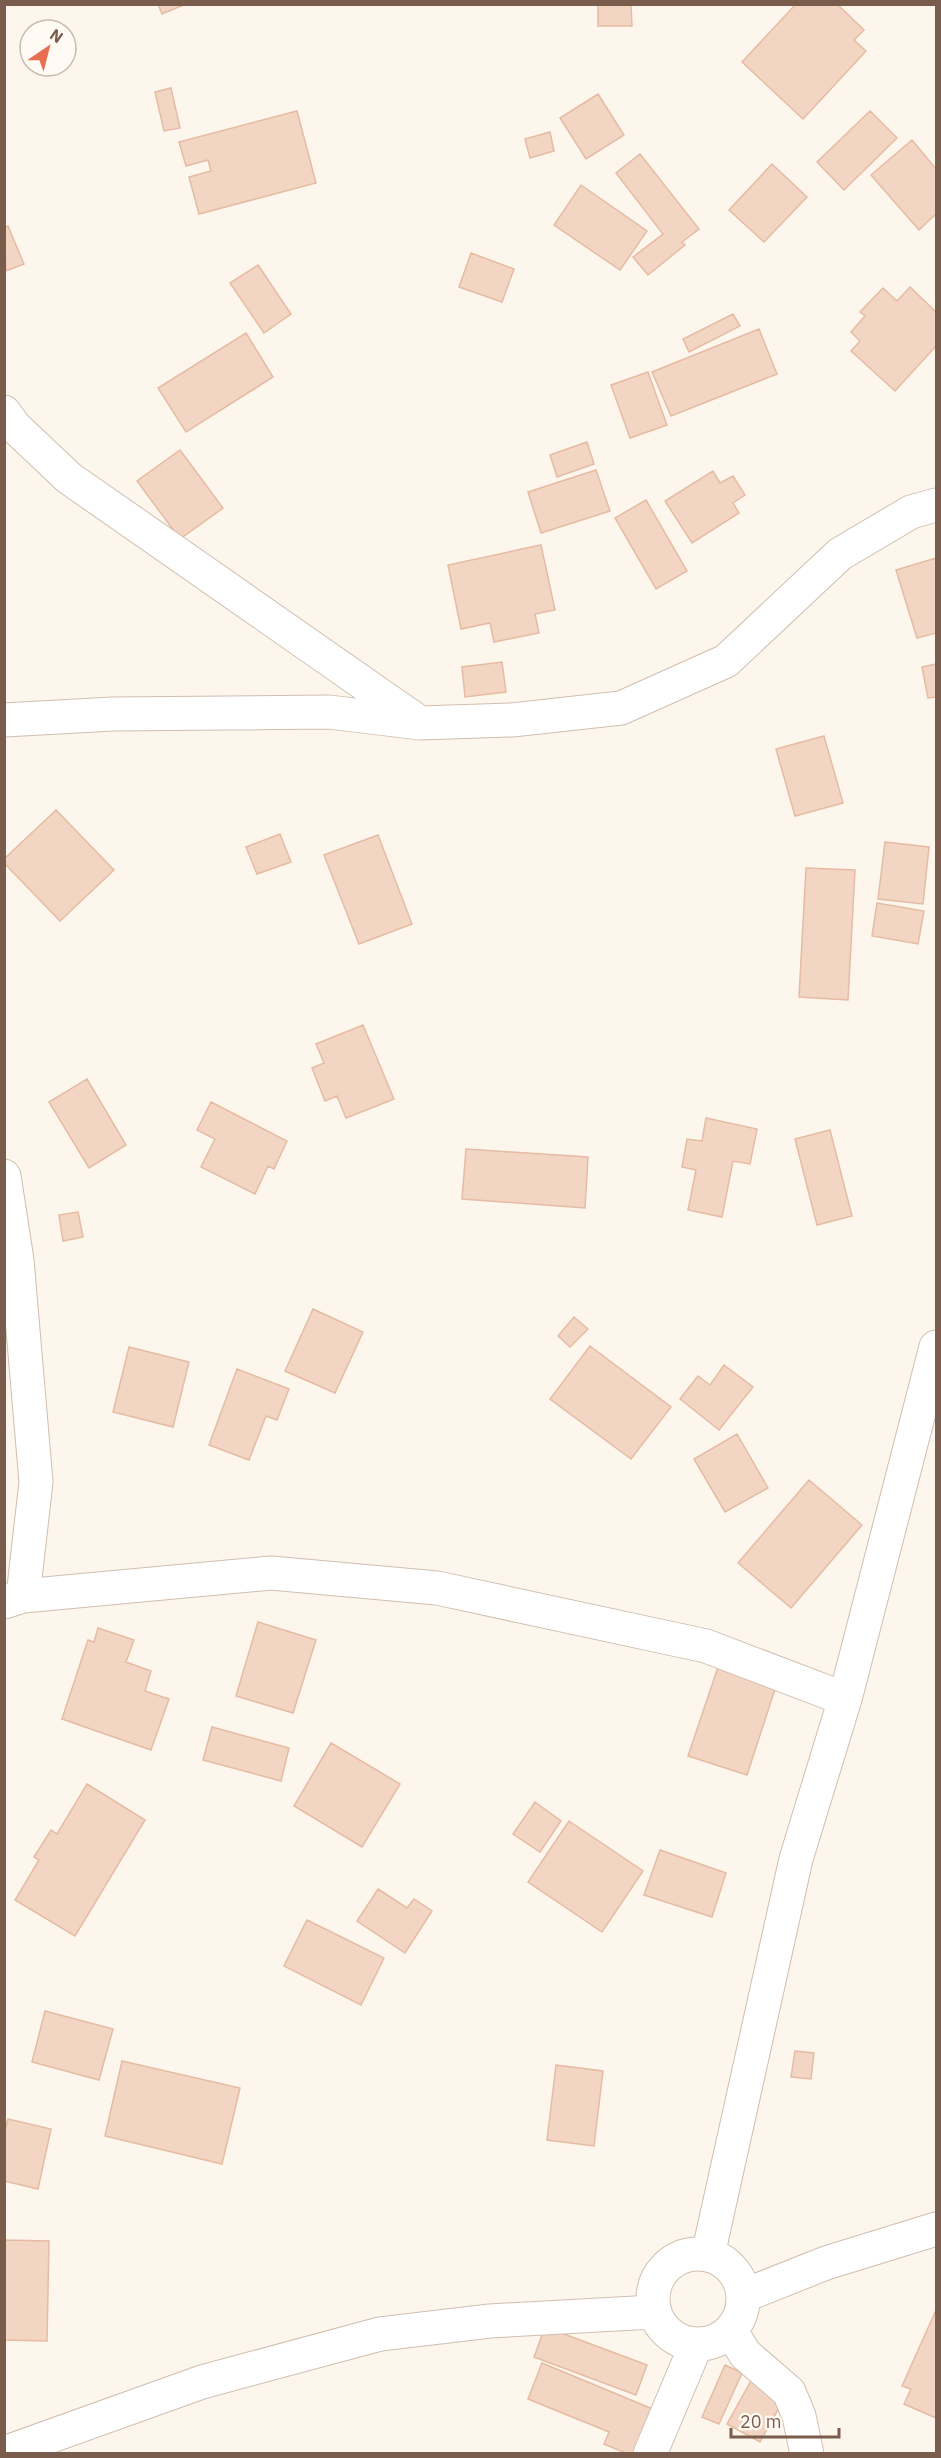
<svg xmlns="http://www.w3.org/2000/svg" width="941" height="2458" font-family="'IBM Plex Sans',sans-serif">
<style>
.building{fill:#f3d5c3;stroke:#e6bba3;stroke-width:1.5}
.lines{fill:none;stroke-linecap:round;stroke-linejoin:round}
.street-casing{stroke:#d1beb0;stroke-width:35}
.street{stroke:#fff;stroke-width:33}
</style>
<rect width="100%" height="100%" fill="#fdf6ec"/>
<path class="building" d="M158 4H186L162 14Z
M598 4H631L632 26H598Z
M796 4H837L864 30 854 40 866 51 803 119 742 62Z
M171 88 180 128 164 131 155 92Z
M598 94 624 135 586 159 560 118Z
M297 111 316 183 199 214 189 177 211 171 208 160 186 166 179 142Z
M870 111 897 138 844 190 817 162Z
M550 132 554 151 530 158 525 139Z
M912 140 936 169V214L919 230 871 175Z
M640 154 699 229 682 242 685 245 648 275 633 257 663 234 616 173Z
M772 164 807 197 764 242 729 210Z
M581 185 647 231 620 270 554 225Z
M8 226 24 264 6 271 4 228Z
M471 253 514 269 502 302 459 287Z
M258 265 291 314 264 333 230 283Z
M910 287 936 312V346L895 391 851 351 860 341 851 332 865 316 860 312 883 288 897 301Z
M733 314 740 326 689 352 683 339Z
M759 329 777 374 671 416 652 372Z
M246 333 273 377 186 432 158 388Z
M648 372 667 425 630 438 611 385Z
M587 442 594 464 557 477 550 455Z
M180 450 223 508 180 539 137 481Z
M596 470 610 511 541 533 528 492Z
M713 471 720 483 733 476 745 495 733 503 739 513 692 543 665 501Z
M646 500 687 571 656 589 615 518Z
M541 545 555 610 535 614 539 633 494 642 490 623 461 629 448 565Z
M936 558V633L917 638 896 570Z
M502 662 506 692 465 697 462 667Z
M936 664V697L928 698 922 667Z
M824 736 843 803 795 816 776 749Z
M56 810 114 870 60 921 4 863V859Z
M280 834 291 862 257 874 246 847Z
M378 835 412 924 359 944 324 855Z
M885 842 929 847 923 904 878 899Z
M806 868 855 870 848 1000 799 997Z
M877 903 924 911 918 944 872 936Z
M363 1025 394 1099 346 1118 337 1096 325 1101 312 1068 324 1063 316 1044Z
M87 1079 126 1145 89 1168 49 1102Z
M211 1102 287 1141 274 1169 268 1166 255 1194 201 1167 215 1139 197 1130Z
M706 1118 757 1129 750 1164 733 1161 722 1217 688 1210 696 1170 682 1167 687 1139 702 1141Z
M830 1130 852 1216 817 1225 795 1139Z
M466 1149 588 1157 585 1208 462 1199Z
M78 1212 83 1237 63 1241 59 1215Z
M313 1309 363 1332 335 1393 285 1371Z
M574 1317 588 1329 570 1347 558 1336Z
M590 1346 671 1407 631 1459 550 1399Z
M129 1347 189 1362 173 1427 113 1412Z
M724 1365 753 1387 719 1430 680 1399 698 1376 710 1385Z
M237 1369 289 1389 277 1420 266 1416 249 1460 209 1445Z
M737 1434 768 1488 725 1512 694 1459Z
M809 1480 862 1525 791 1608 738 1563Z
M258 1622 316 1640 293 1713 236 1696Z
M98 1628 134 1640 126 1662 151 1671 145 1691 169 1699 151 1750 62 1719 88 1640 94 1642Z
M718 1667 776 1686 747 1775 688 1756Z
M212 1727 289 1748 281 1781 203 1760Z
M331 1743 400 1784 362 1847 294 1806Z
M87 1784 145 1820 75 1936 15 1900 39 1860 34 1857 51 1830 57 1834Z
M535 1802 561 1821 540 1852 513 1834Z
M569 1821 643 1871 602 1932 528 1882Z
M660 1850 726 1873 712 1917 644 1895Z
M378 1889 407 1908 414 1899 432 1911 405 1953 357 1921Z
M307 1920 384 1958 361 2005 284 1966Z
M45 2011 113 2029 99 2080 32 2062Z
M795 2051 814 2053 811 2079 791 2077Z
M122 2061 240 2088 222 2164 105 2136Z
M556 2065 603 2071 594 2146 547 2140Z
M8 2119 51 2129 38 2189 4 2181V2133Z
M4 2240 49 2241 47 2341 4 2340Z
M936 2310V2418L904 2404 911 2389 902 2386Z
M545 2327 647 2365 636 2395 534 2357Z
M542 2363 655 2410 638 2454H628L604 2444 609 2432 528 2399Z
M725 2365 742 2373 719 2424 702 2417Z
M752 2379 785 2397 760 2442 727 2424Z"/>
<g class="lines">
<defs>
<path id="street" d="M4 412 15 427 69 478 416 720
M4 720 113 714 329 712 420 723 512 720 621 708 726 661 840 554 911 512 936 505
M4 1176 17 1260 36 1482 23 1596
M4 1602 23 1596 271 1573 437 1588 706 1646 845 1699
M653 2299a45 45 0 1 1 90 0a45 45 0 1 1-90 0Z
M708 2255 796 1859 845 1699 936 1347
M743 2296 826 2263 936 2229
M731 2331 745 2354 789 2392 799 2416 807 2454
M4 2453 202 2382 380 2334 490 2321 653 2312
M650 2454 696 2345"/>
</defs>
<use href="#street" class="street-casing"/>
<use href="#street" class="street"/>
</g>
<rect width="941" height="2458" fill="none" stroke="#7a5c4d" stroke-width="12"/>
<g transform="translate(48 48) rotate(35)"><circle r="28" fill="#fffaf3" stroke="#cabbb1" stroke-width="1.5"/>
<path d="M0-4.5L10 22L0 15L-10 22Z" fill="#e76f51"/>
<text y="-9" font-size="16" font-weight="bold" text-anchor="middle" fill="#7a5c4d">N</text>
</g>
<path d="M731 2428v9h108v-9" fill="none" stroke="#7a5c4d" stroke-width="3"/>
<text x="740" y="2428" font-size="18" fill="#7a5c4d" stroke="#fffaf3" stroke-width="4.5" paint-order="stroke">20 m</text>
</svg>
